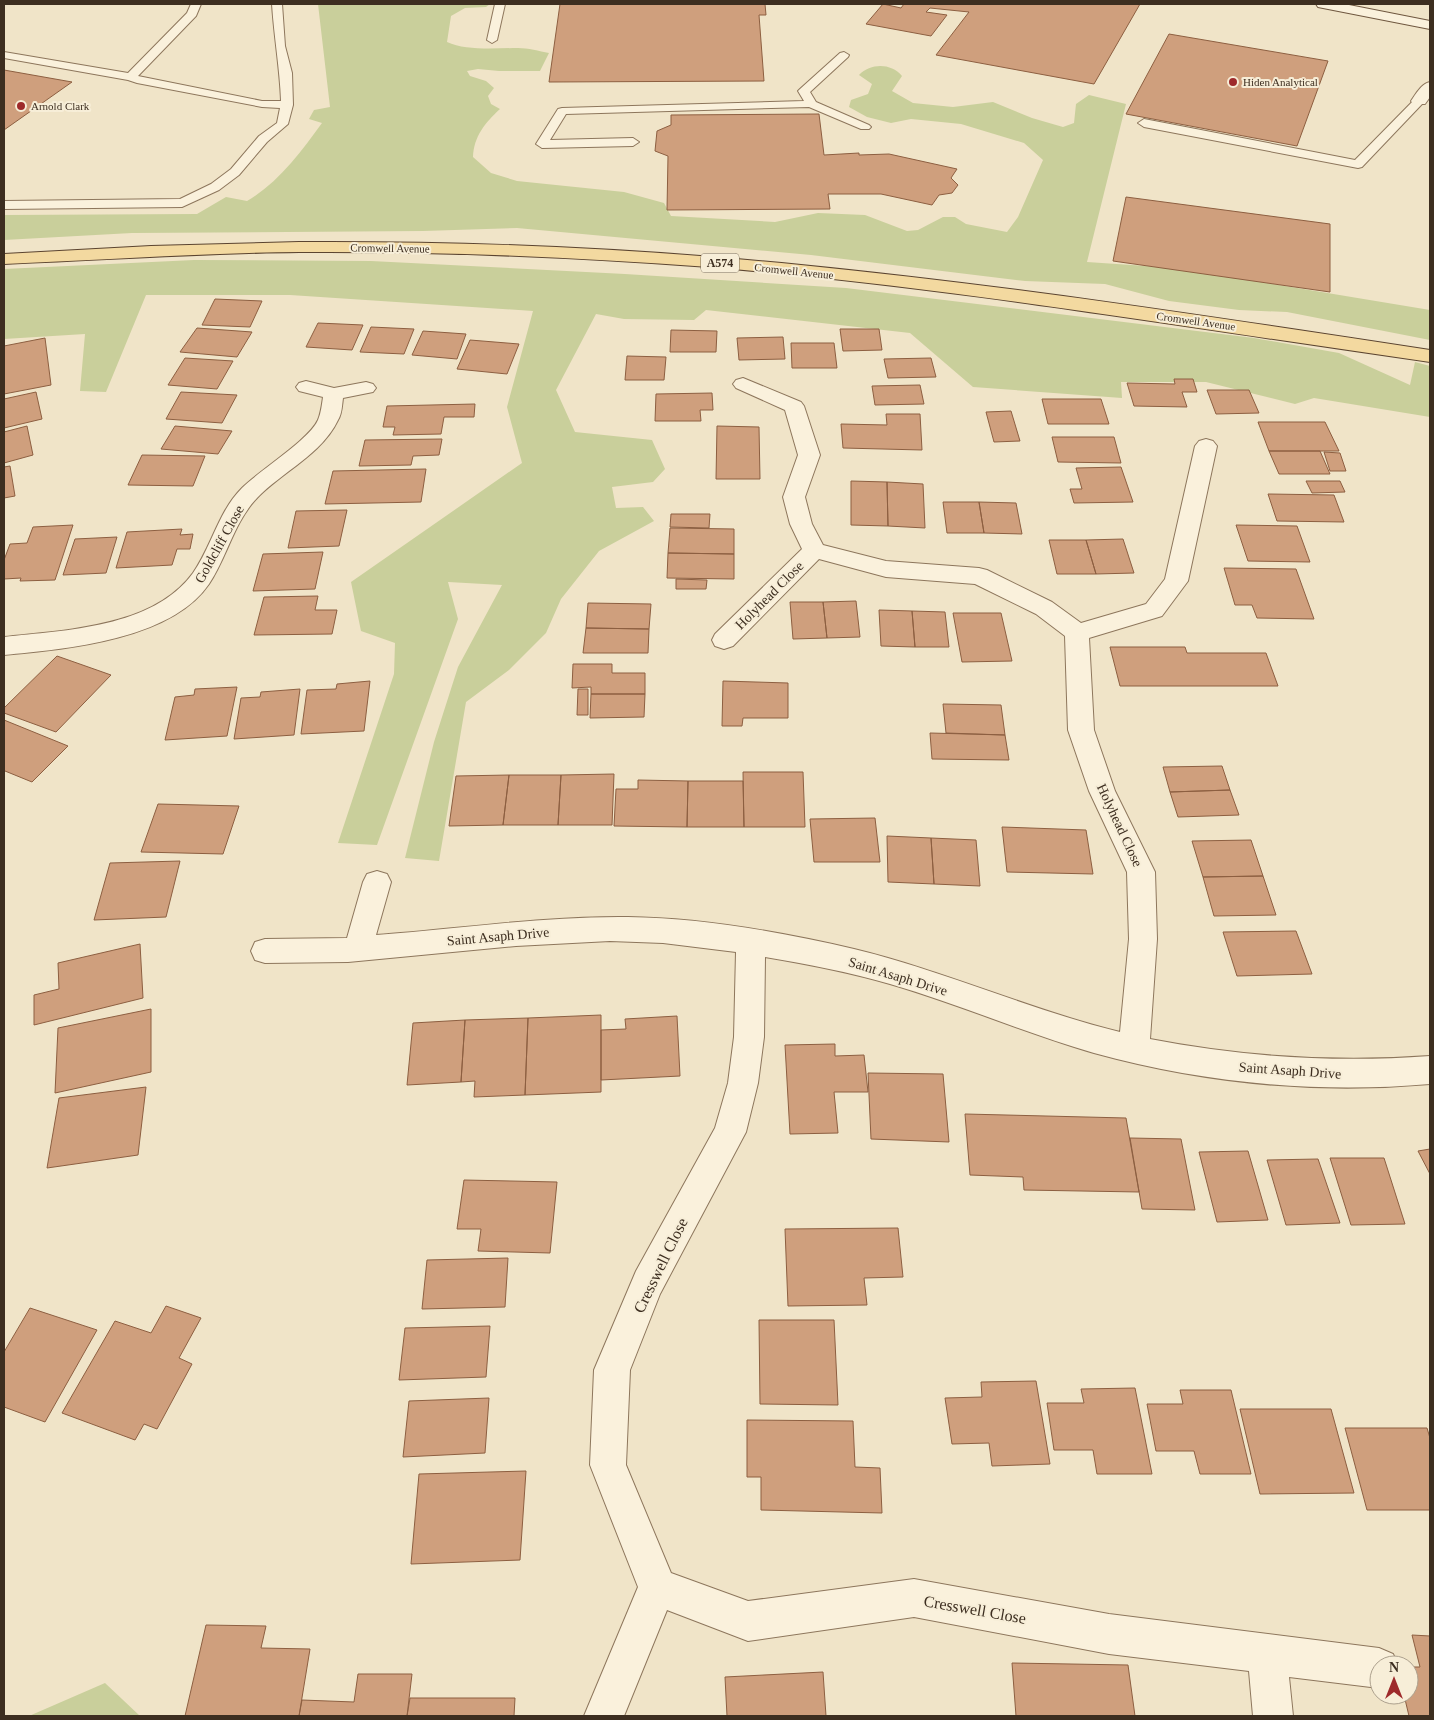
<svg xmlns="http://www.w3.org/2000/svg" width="1434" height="1720" font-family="Georgia,serif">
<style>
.green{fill:#c9cf9b}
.building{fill:#cf9f7d;stroke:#8d5f41}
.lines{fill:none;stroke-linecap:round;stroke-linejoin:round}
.lane-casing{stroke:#8d765c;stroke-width:2}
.street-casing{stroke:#8d765c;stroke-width:2}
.secondary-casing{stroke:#6f573f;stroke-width:2}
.primary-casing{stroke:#5b4430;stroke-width:2}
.lane{fill:#faf1dc;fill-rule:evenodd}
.street{fill:#faf1dc;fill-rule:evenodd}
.secondary{fill:#faf1dc;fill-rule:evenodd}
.primary{fill:#f3d9a0;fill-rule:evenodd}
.poi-dot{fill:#9e2a2b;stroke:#f7eed8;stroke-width:2}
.labels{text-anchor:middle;stroke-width:4;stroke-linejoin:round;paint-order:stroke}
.far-poi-label{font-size:11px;fill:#3d2e20;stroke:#f7eed8;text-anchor:start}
.far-street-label{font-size:11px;fill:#3d2e20;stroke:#f7eed8}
.shield{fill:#f7eed8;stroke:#756857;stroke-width:1}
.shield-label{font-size:12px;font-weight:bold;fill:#3d2e20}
.street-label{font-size:14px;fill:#3d2e20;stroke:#f7eed8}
.near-street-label{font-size:16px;fill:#3d2e20;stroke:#f7eed8}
</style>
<rect width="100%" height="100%" fill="#f0e4c8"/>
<path class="green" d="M318 4H490L486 7 465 8 451 16 447 42C466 51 496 48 518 48 528 48 539 51 549 53L540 71H499L478 69 467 71 470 76 486 81 494 88 488 96 491 104 500 109C485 123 474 136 473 157L491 173 517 181 624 192 664 203 671 216 775 222 818 213 865 215 907 231 918 230 943 217H955L966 224 1007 232 1018 217 1043 160 1024 143 961 124 911 119 891 123 867 117 849 107 851 100 868 94 872 84 859 75C871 63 891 63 902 76L892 91 913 103 953 107 993 102 1032 118 1063 127 1074 123 1076 104 1089 95 1126 104 1087 262 1176 268 1430 310V340L1287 312 1239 310 1169 301 1105 284 1025 281 811 255 517 228 423 231 132 233 4 240V215L197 214 226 197 247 201C278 183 301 152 322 123L309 119 314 110 330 107Z
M194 260 371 261 625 274 846 288 1254 338 1339 353 1410 385 1415 362 1430 366V417L1314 398 1295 404 1206 382H1121L1122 398 973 387 910 333 706 310 694 320 624 319 596 314 556 390 575 432 652 440 665 469 653 482 612 487 616 508 643 507 654 521 599 551 561 599 546 633 509 670 466 702 439 861 405 858 434 742 458 667 502 585 448 582 458 619 377 845 338 843 394 674 395 643 361 631 351 582 522 463 507 407 533 311 290 295H146L106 392 80 391 85 334 4 339V269Z
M105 1683 140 1716H29Z"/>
<path class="building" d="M560 4H765L766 15H759L764 81 549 82Z
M883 4 901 8 904 4H1140L1094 84 936 55 969 12 930 8 926 12 947 15 931 36 866 24Z
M1169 34 1328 61 1297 146 1126 114Z
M4 70 72 82 4 130Z
M819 114 824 155 859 153V155L889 154 957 169 951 178 958 185 952 193 939 195 932 205 881 194H828L830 209 667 210 668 156 655 151 657 131 671 125V115Z
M1126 197 1330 224V292L1113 261Z
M215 299 262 301 250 327 202 325Z
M318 323 363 325 352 350 306 347Z
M371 327 414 329 404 354 360 352Z
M197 328 252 332 237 357 180 352Z
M840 329H879L882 350 843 351Z
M671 330 717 331 716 352H670Z
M423 331 466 334 457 359 412 355Z
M783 337 785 359 739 360 737 338Z
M45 338 51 385 4 394V346Z
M470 340 519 344 507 374 457 369Z
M791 343H834L837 368H792Z
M627 356 666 357 664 380H625Z
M185 358 233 361 217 389 168 385Z
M931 358 936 377 888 378 884 359Z
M1174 379H1193L1197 392H1182L1187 407 1134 406 1127 383 1175 384Z
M920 385 924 404 875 405 872 386Z
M1207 390H1249L1259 413 1216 414Z
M36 392 42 419 4 428V399Z
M181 392 237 395 222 423 166 419Z
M712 393 713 410H700L701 421H655L656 394Z
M1042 399H1101L1109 424H1048Z
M475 404 474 417H444L441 434 393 435 395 427H383L387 406Z
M1011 411 1020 441 994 442 986 412Z
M886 414H920L922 450 843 448 841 424 887 425Z
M1258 422H1325L1339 451H1269Z
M27 426 33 455 4 463V432Z
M175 426 232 431 218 454 161 449Z
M717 426 759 427 760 479H716Z
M1052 437H1114L1121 463 1058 462Z
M442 439 439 455 413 456 411 465 359 466 365 440Z
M1269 451H1320L1330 474H1279Z
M1324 452 1340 453 1346 471H1330Z
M142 455 205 456 193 486 128 485Z
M10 466 15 496 4 498V467Z
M1121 467 1133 502 1074 503 1070 489H1082L1076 468Z
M426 469 421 502 325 504 333 471Z
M851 481 887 482 888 526 851 525Z
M1306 481H1340L1345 492 1312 493Z
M887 482 923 484 925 528 888 526Z
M1268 494 1334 495 1344 522 1277 521Z
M943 502H979L984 533H947Z
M979 502 1016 503 1022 534 984 533Z
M347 510 339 546 288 548 296 511Z
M671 514H710L709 528 670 527Z
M73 525 55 580 20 581 21 578 4 579V560L10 544 27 543 33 527Z
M1236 525 1297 526 1310 562 1248 561Z
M670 528 734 529V554L668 553Z
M182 529 180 535 193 534 190 549H177L172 565 116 568 127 532Z
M117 537 106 573 63 575 75 539Z
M1123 539 1134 573 1096 574 1086 540Z
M1049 540H1086L1096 574H1057Z
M323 552 315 589 253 591 263 554Z
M668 553 734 554V579L667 578Z
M1224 568 1296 569 1314 619 1257 618 1252 605H1235Z
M676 579 707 580 706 589H676Z
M318 596 315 610H337L332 634 254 635 264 597Z
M856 601 860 637 827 638 823 602Z
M790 602H823L827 638 793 639Z
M588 603 651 604 649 629 586 628Z
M879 610 912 611 915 647 881 646Z
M912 611 945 612 949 647H915Z
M953 613H1001L1012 661 962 662Z
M586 628 649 629 648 653H583Z
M1110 647H1185L1187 653H1266L1278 686H1120Z
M57 656 111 675 56 732 4 713V708Z
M573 664H612V673H645V694H591V687L572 688Z
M370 681 364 731 301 734 307 690 336 689 337 684Z
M723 681 788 683V718H743L742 726H722Z
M237 687 227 736 165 740 175 697 194 695 195 689Z
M300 689 294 735 234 739 241 698 260 697 261 692Z
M578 689H588V715H577Z
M591 694H645L644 717 590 718Z
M943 704 1001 705 1005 735 946 733Z
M4 720 68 746 32 782 5 771 4 772Z
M930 733 1005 735 1009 760 932 759Z
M1222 766 1230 790 1170 792 1163 767Z
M743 772H803L805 827H744Z
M614 774 612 825H558L561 775Z
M509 775H561L558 825H503Z
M509 775 503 825 449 826 456 776Z
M638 780 688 781 687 827 614 826 616 789H638Z
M688 781H743L744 827H687Z
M1230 790 1239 815 1178 817 1170 792Z
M158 804 239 806 223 854 141 852Z
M875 818 880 862H814L810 819Z
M1002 827 1086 830 1093 874 1007 872Z
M887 836 931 838 934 884 888 882Z
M931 838 976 840 980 886 934 884Z
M1251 840 1263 876 1203 877 1192 841Z
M180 861 166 917 94 920 110 863Z
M1263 876 1276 915 1214 916 1203 877Z
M1296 931 1312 974 1237 976 1223 932Z
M140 944 143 998 34 1025V995L59 989 58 963Z
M151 1009V1072L55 1093 58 1028Z
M601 1015V1092L525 1095 528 1018Z
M677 1016 680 1076 601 1080V1030L626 1029 625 1019Z
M528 1018 525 1095 474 1097 475 1081 461 1082 465 1020Z
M465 1020 461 1082 407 1085 413 1023Z
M835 1044V1056L864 1055 868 1092H834L838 1133 790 1134 785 1045Z
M868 1073 943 1074 949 1142 871 1139Z
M146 1087 138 1155 47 1168 59 1098Z
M965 1114 1126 1118 1139 1192 1024 1190 1023 1177 970 1175Z
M1130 1138 1181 1139 1195 1210 1142 1209Z
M1430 1149V1174L1418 1151Z
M1248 1151 1268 1220 1217 1222 1199 1152Z
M1330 1158H1384L1405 1224 1351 1225Z
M1318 1159 1340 1223 1286 1225 1267 1160Z
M464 1180 557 1182 550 1253 478 1251 481 1229H457Z
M898 1228 903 1277 864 1278 867 1305 788 1306 785 1229Z
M508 1258 505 1307 422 1309 427 1260Z
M166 1306 201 1318 179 1358 192 1364 157 1429 144 1424 135 1440 62 1413 115 1321 151 1333Z
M30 1308 97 1330 45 1422 4 1407V1352Z
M759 1320H834L838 1405 760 1404Z
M490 1326 486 1377 399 1380 405 1328Z
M1036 1381 1050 1464 992 1466 989 1443 952 1444 945 1398 982 1397 981 1382Z
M1135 1388 1152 1474H1097L1093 1450H1054L1047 1403H1084L1081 1389Z
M1180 1390H1231L1251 1474H1200L1194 1451H1156L1147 1404H1183Z
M489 1398 485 1453 403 1457 409 1401Z
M1240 1409H1331L1354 1493 1260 1494Z
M747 1420 853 1421 855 1467 880 1468 882 1513 761 1510V1477H747Z
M1345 1428H1427L1430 1438V1510H1367Z
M526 1471 520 1560 411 1564 419 1474Z
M206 1625 266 1626 261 1648 310 1649 299 1716H185Z
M1412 1635 1430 1636V1716H1409L1404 1695H1409V1667H1420Z
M1012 1663 1128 1665 1135 1716H1016Z
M823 1672 826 1716H727L725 1677Z
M358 1674H412L407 1716H299L302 1700 354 1702Z
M410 1698H515L514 1716H407Z"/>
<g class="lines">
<defs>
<path id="lane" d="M191 4H201L196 16 138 76 262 101H281C280 69 274 37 272 4H282L285 46 292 73 293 105 288 124 267 142 239 175 219 190 182 207 4 209V201L180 199 211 184 231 169 259 136 277 123 280 108 262 107 137 83 128 80 4 58V52L128 73 187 13Z
M495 4H505L497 40 492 43 487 40Z
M844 52 849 55 848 57 810 92 816 102 869 125 871 127 869 129H861L809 107 566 114 550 140 633 138 639 142 633 146 542 148 536 144 558 109 562 108 804 101 798 91 800 89 840 53Z
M1419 98 1423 99 1425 101 1423 103 1362 167 1358 168 1144 127 1138 123 1144 119 1355 160 1415 99Z"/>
<path id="street" d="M1430 82V97L1425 104H1413L1411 101C1416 94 1421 84 1430 82Z
M743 378 801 402 804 406 820 455 805 497 812 524 823 545 886 561 979 568 987 570 1052 602 1081 623 1146 604 1165 579 1195 446 1199 441 1206 439 1213 441 1217 446 1188 581 1162 616 1089 638 1094 730 1115 791 1155 872 1157 939 1150 1039C1243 1057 1335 1063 1430 1056V1084C1318 1094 1203 1083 1094 1053 1025 1033 959 1004 890 984 849 972 807 964 765 957L764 1037 758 1083 746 1132 660 1294 630 1370 626 1465 671 1573 748 1601 914 1579 1109 1614 1379 1648 1393 1654 1398 1665H1379V1688L1289 1677 1293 1716H1253L1249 1671 1109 1654 914 1617 748 1641 667 1610 624 1716H584L638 1587 590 1465 594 1370 636 1271 715 1128 728 1083 734 1037 736 952 663 943 610 941 516 946 348 962 265 963 255 960 251 951 255 942 265 939 347 938 363 882 367 874 377 871 387 874 391 882 376 935C460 929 543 916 628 917 703 918 781 932 854 949 945 971 1030 1010 1120 1032L1129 939 1127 872 1089 791 1068 730 1065 636 1036 614 975 584 886 577 819 559 733 646 724 649 715 646 712 640 715 634 802 549 790 524 783 497 798 455 785 410 736 388 733 384 736 380Z
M306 381 334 388 366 382 373 384 376 388 373 392 343 398C342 405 342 414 338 420 322 454 282 472 257 498 234 522 227 557 209 584 171 640 66 649 4 655V637C65 630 153 628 193 573 212 546 218 512 242 488 260 470 309 440 318 420 321 413 322 404 323 397L299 391 296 387 299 383Z"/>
<path id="secondary" d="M1316 4H1344L1430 21V29L1323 8 1318 7Z"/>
<path id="primary" d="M299 242C467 241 634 248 801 265 1012 286 1221 318 1430 350V362C1190 328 951 287 709 267 573 257 436 251 299 252 200 253 102 260 4 264V254L151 246Z"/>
</defs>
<use href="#lane" class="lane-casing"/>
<use href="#street" class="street-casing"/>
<use href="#secondary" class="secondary-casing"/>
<use href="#primary" class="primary-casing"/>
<use href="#lane" class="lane"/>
<use href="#street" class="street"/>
<use href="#secondary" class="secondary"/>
<use href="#primary" class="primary"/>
</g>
<g class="poi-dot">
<circle cx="1233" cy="82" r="5"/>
<circle cx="21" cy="106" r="5"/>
</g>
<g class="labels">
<g class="far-poi-label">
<text x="1243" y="86">Hiden Analytical</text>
<text x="31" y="110">Arnold Clark</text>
</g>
<g class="far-street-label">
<text transform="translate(390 248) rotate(1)" y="4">Cromwell Avenue</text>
<text transform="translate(794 271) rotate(6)" y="4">Cromwell Avenue</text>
<text transform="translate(1196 321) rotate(8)" y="4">Cromwell Avenue</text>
</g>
<rect class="shield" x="701" y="253.5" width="38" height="19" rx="4"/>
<g class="shield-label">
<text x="720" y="267">A574</text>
</g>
<g class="street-label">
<text transform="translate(219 544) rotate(-61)" y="5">Goldcliff Close</text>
<text transform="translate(769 595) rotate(-45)" y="5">Holyhead Close</text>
<text transform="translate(1120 825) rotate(65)" y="5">Holyhead Close</text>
<text transform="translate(498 936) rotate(-5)" y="5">Saint Asaph Drive</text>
<text transform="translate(898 976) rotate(17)" y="5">Saint Asaph Drive</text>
<text transform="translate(1290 1070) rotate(4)" y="5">Saint Asaph Drive</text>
</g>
<g class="near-street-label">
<text transform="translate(660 1265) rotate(-64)" y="6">Cresswell Close</text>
<text transform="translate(975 1609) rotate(10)" y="6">Cresswell Close</text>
</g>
</g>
<rect width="1434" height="1720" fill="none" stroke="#3d2e20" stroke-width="10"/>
<g transform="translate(1394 1680)"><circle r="24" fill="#f7eed8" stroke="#ada18e"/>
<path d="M0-4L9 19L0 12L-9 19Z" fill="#9e2a2b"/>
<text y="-8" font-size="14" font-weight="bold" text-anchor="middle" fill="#3d2e20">N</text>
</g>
</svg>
